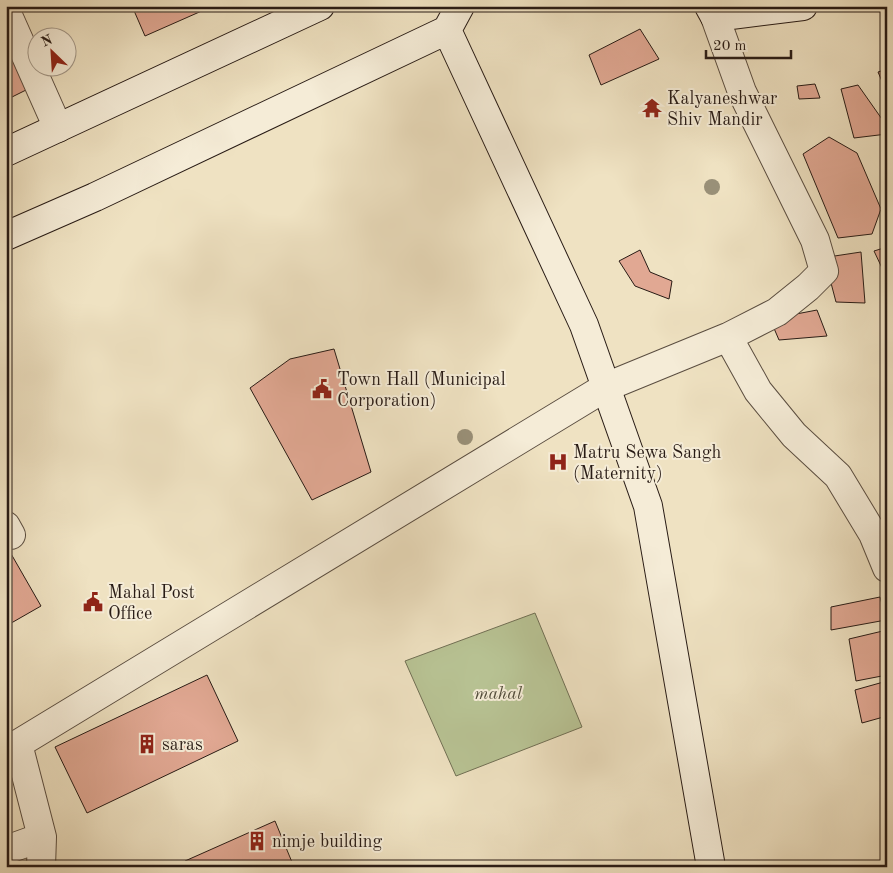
<svg xmlns="http://www.w3.org/2000/svg" width="893" height="873" font-family="'Old Standard TT',serif">
<style>
.green{fill:#b8c394;stroke:#706f54}
.building{fill:#e1a893;stroke:#281b15}
.lines{fill:none;stroke-linecap:round;stroke-linejoin:round}
.street-casing{stroke:#5a4d40;stroke-width:30}
.secondary-casing{stroke:#281b15;stroke-width:30}
.street{stroke:#f5ecd7;stroke-width:28}
.secondary{stroke:#f5ecd7;stroke-width:28}
.tree{fill:#999078}
.labels{text-anchor:middle;stroke-width:4;stroke-linejoin:round;paint-order:stroke}
.poi-label{font-size:18px;fill:#281b15;stroke:#f5ecd7;text-anchor:start}
.park-label{font-size:18px;font-style:italic;fill:#534d3b;stroke:#f5ecd7}
</style>
<rect width="100%" height="100%" fill="#efe2c2"/>
<filter id="stains"><feTurbulence type="fractalNoise" baseFrequency=".004" numOctaves="4"/><feColorMatrix values="0 0 0 0 .2 0 0 0 0 .09 0 0 0 0 .02 0 0 0 .5 -.17"/></filter>
<radialGradient id="worn" r=".72"><stop offset=".6" stop-color="#630" stop-opacity="0"/><stop offset="1" stop-color="#630" stop-opacity=".3"/></radialGradient>
<path class="green" d="M535 613 582 727 456 776 405 661Z"/>
<path class="building" d="M132 6H213L145 36Z
M640 29 659 59 601 85 589 55Z
M6 43 30 88 6 100Z
M887 69V93L878 72Z
M815 84 820 98 799 99 797 86Z
M858 85 884 122 887 121V134L854 138 841 89Z
M829 137 857 153 881 209 872 234 838 238 803 154Z
M887 247V267L882 268 874 251Z
M640 250 650 272 672 281 669 299 635 286 619 261Z
M861 252 865 303 836 302 831 283 828 257Z
M817 310 827 336 779 340 773 326 791 315Z
M334 349 371 472 312 500 250 388 290 359Z
M6 545 41 606 6 626Z
M880 597 886 620 831 630V607Z
M887 630V675L856 681 849 639Z
M207 675 238 741 87 813 55 747Z
M887 681V716L862 723 855 690Z
M275 821 294 867H186L185 861Z"/>
<g class="lines">
<defs>
<path id="street" d="M6 11 58 128
M728 337 758 391 794 435 838 476 873 534 887 568
M6 526 11 535
M18 744 42 837 41 867
M6 750 18 744 606 387 728 337 777 312 808 287 824 271 815 240 742 92 715 17
M6 850 42 837"/>
<path id="secondary" d="M709 6 715 17 803 6
M447 30 584 325 648 506 711 867
M6 152 320 6
M6 236 95 197 447 30 460 6"/>
</defs>
<use href="#street" class="street-casing"/>
<use href="#secondary" class="secondary-casing"/>
<use href="#street" class="street"/>
<use href="#secondary" class="secondary"/>
</g>
<g class="tree">
<circle cx="712" cy="187" r="8"/>
<circle cx="465" cy="437" r="8"/>
</g>
<defs>
<symbol id="temple-bare" viewBox="-9 -9 18 18"><path d="M0-6L5-2H3V0L6.5 2.5H4V6H1.5V3h-3V6H-4V2.5H-6.5L-3 0V-2H-5Z" fill="#8f2418" stroke="#f5ecd7" stroke-width="2.5" paint-order="stroke"/></symbol>
<symbol id="civic-bare" viewBox="-9 -9 18 18"><path d="M-.6-6.5H3V-4.5H.6V-3L4-1V1h2V6H-6V1h2V-1L-.6-3ZM-1.2 2.5V6h2.4V2.5Z" fill="#8f2418" stroke="#f5ecd7" stroke-width="2.5" paint-order="stroke"/></symbol>
<symbol id="hospital-bare" viewBox="-9 -9 18 18"><path d="M-5-5h3v3.5h4V-5h3V5h-3V1.5h-4V5h-3Z" fill="#8f2418" stroke="#f5ecd7" stroke-width="2.5" paint-order="stroke"/></symbol>
<symbol id="building-bare" viewBox="-9 -9 18 18"><path d="M-4-6H4V6H1V3H-1V6H-4ZM-2.5-4.3h1.7v1.8h-1.7ZM.8-4.3h1.7v1.8H.8ZM-2.5-1h1.7V.8h-1.7ZM.8-1h1.7V.8H.8Z" fill="#8f2418" stroke="#f5ecd7" stroke-width="2.5" paint-order="stroke"/></symbol>
</defs>
<g fill-rule="evenodd">
<use href="#temple-bare" x="638" y="94" width="28" height="28"/>
<use href="#civic-bare" x="308" y="375" width="28" height="28"/>
<use href="#hospital-bare" x="544" y="448" width="28" height="28"/>
<use href="#civic-bare" x="79" y="588" width="28" height="28"/>
<use href="#building-bare" x="133" y="730" width="28" height="28"/>
<use href="#building-bare" x="243" y="827" width="28" height="28"/>
</g>
<g class="labels">
<g class="poi-label">
<text x="667" y="104">Kalyaneshwar<tspan x="667" dy="21">Shiv Mandir</tspan></text>
<text x="337" y="385">Town Hall (Municipal<tspan x="337" dy="21">Corporation)</tspan></text>
<text x="573" y="458">Matru Sewa Sangh<tspan x="573" dy="21">(Maternity)</tspan></text>
<text x="108" y="598">Mahal Post<tspan x="108" dy="21">Office</tspan></text>
<text x="162" y="750">saras</text>
<text x="272" y="847">nimje building</text>
</g>
<g class="park-label">
<text x="498" y="699">mahal</text>
</g>
</g>
<rect width="893" height="873" fill="none" stroke="#efe2c2" stroke-width="25"/>
<rect x="8" y="8" width="878" height="858" fill="none" stroke="#281b15" stroke-width="2.5"/>
<rect x="12" y="12" width="868" height="848" fill="none" stroke="#281b15"/>
<g transform="translate(52 52) rotate(335)"><circle r="24" fill="#f5ecd7" stroke="#a39889"/>
<path d="M0-4L9 19L0 12L-9 19Z" fill="#8f2418"/>
<text y="-8" font-size="14" font-weight="bold" text-anchor="middle" fill="#281b15">N</text>
</g>
<path d="M706 50v8h85v-8" fill="none" stroke="#281b15" stroke-width="2.5"/>
<text x="713" y="50" font-size="15" fill="#281b15" stroke="#f5ecd7" stroke-width="4" paint-order="stroke">20 m</text>
<rect width="100%" height="100%" filter="url(#stains)"/>
<rect width="100%" height="100%" fill="url(#worn)"/>
</svg>
